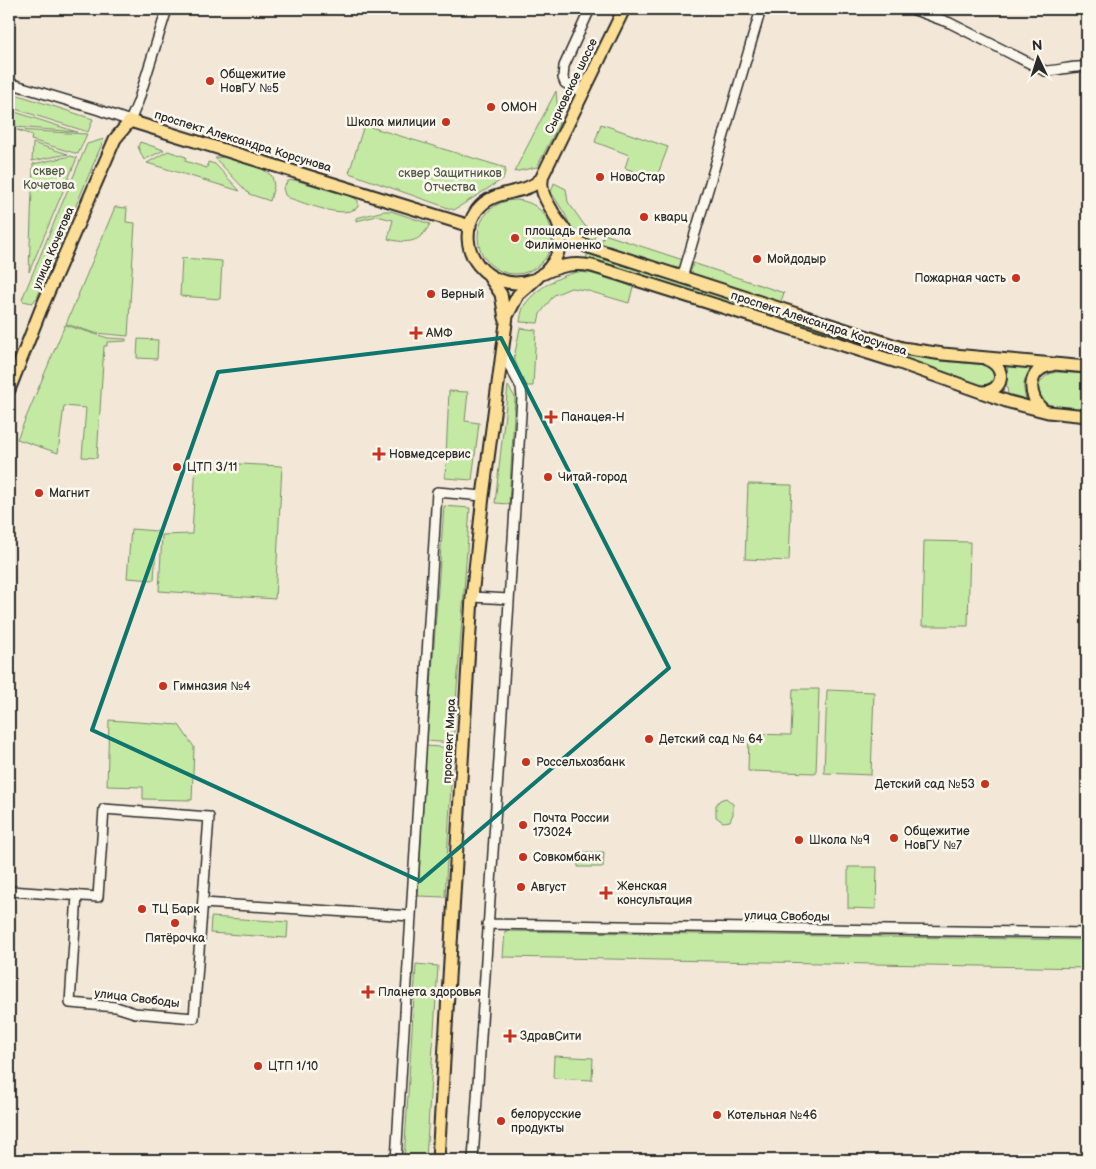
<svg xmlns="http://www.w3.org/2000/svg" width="1096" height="1169" font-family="'Balsamiq Sans',sans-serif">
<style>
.green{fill:#c4e9a3;stroke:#788a67}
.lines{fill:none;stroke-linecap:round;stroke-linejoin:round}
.minor-casing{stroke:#2b2b2b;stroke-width:12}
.major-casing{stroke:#2b2b2b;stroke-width:15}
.minor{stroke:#fbf7ec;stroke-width:9}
.major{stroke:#fcde96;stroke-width:11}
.marked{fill:none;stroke:#0f766e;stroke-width:4;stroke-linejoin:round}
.poi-dot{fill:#c8321e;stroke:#fbf7ec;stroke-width:2}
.labels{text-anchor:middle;stroke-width:5;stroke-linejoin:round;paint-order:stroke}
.poi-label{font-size:12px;fill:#2b2b2b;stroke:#fbf7ec;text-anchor:start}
.street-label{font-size:12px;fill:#2b2b2b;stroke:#fbf7ec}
.park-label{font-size:12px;fill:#515a49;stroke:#fbf7ec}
</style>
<rect width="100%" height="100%" fill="#f3e8d8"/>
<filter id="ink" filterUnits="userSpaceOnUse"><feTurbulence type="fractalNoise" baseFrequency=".02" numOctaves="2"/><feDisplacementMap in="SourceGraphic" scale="10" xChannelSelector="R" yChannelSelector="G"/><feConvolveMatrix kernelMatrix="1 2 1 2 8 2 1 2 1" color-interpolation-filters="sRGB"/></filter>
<g filter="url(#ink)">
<path class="green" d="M556 91 559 124 537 167 514 172Z
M9 92 93 119 88 132 9 107Z
M9 110 77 132 15 127V129L9 127Z
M601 124 668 147 656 179 625 168 629 155 595 142Z
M364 125 506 168 503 179 454 210 349 173Z
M17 130 87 134 78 154 31 140 32 135Z
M104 139 37 298 32 303 23 301 22 299 87 144Z
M140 142 164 150 144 160 138 147Z
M33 143 68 154 32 161Z
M168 151 186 157 185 161 207 168 208 162 215 164 240 191 147 163Z
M71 156 77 158 29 272 33 164Z
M223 157 262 169 272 176 274 186 270 201 249 194 215 158Z
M295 180 355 198 358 201V207C344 220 305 203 289 198L285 195 283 188 288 181Z
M554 183 566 189 568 202 585 226 597 231 592 244 575 236 565 214 551 192Z
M478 237a37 37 0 1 1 74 0a37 37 0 1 1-74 0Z
M115 207 127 208 126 222 135 223 128 336 95 333 66 324Z
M384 211H391L430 224C420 243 408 244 388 239L393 220 377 216 356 221V218Z
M604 234 683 260 679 271 600 245Z
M588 252 913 356 942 361 987 365 991 367 996 374C994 383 992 385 982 387L593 262 586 259Z
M182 258 222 261 220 299 180 296Z
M693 263 784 293 780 304 690 274Z
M577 272C599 273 613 279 633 287L629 303 585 290 571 288 554 295 540 314 538 323 520 322C521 316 522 307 526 303 537 288 559 276 577 272Z
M65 325 108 338 126 339V341L107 342V346H104L97 458 82 457 86 408 64 406 58 453 17 439Z
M520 328 536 330 533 386H525L514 358Z
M138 339 158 340 157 359 137 358Z
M1008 366 1033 368C1023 378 1022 386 1026 399L1008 394 1006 381Z
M1057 372 1087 374V409C1076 408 1059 409 1048 404 1030 395 1039 374 1057 372Z
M508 386 515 397 509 504 495 503Z
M449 391 468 392 465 421 479 423 472 480 445 478Z
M196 462 282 466 275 599 159 591 162 535 192 534Z
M748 484 792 485 789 561 745 559Z
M444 506 470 508 453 743 427 741Z
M131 529 157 531 154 580 127 578Z
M924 541 970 542 968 626H922Z
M793 689H819L816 773 748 771 749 734 791 735Z
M827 690 874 692 871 775 824 773Z
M109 720 179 725 194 747 192 800 143 799V787L107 786Z
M426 746 453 748 445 897 418 896Z
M726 798 733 804V814L730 821 723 822 716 817V805L720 800Z
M578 852H604L603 867H578Z
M848 867H877L876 909 848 908Z
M211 917 288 922 287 938 210 933Z
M505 931 1087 940V968L503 957Z
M416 964 438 966 426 1160H404Z
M554 1056 593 1058 592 1080 553 1078Z"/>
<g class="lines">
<defs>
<path id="minor" d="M912 9 950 23 1045 71C1059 71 1073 65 1087 67
M9 83 99 110 130 121 138 102 167 9
M583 93 565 83 563 78 564 66 590 9
M682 278 761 9
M472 597 509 599
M9 891 98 897 104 809 209 817 194 1018 135 1013 116 1007 70 1003 77 895
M203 903 411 916
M487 924 1087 933
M396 1160 437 492 483 496
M473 1160C488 906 508 652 522 398L521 387 502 352"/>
<path id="major" d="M543 175C538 193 549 203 556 218 565 236 560 258 545 272
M556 218 571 238 586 246 902 348 943 354 1087 367
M542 274C559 266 573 262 592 266L897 362 1009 402 1048 412 1087 416
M490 278 501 294 505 318
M532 280C489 295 450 248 477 210 495 187 523 197 541 179L624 9
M9 390 41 309 115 139 130 121 470 226
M981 392C1004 393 1008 367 986 359
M1044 411C1027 397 1026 369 1052 365
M438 1160 472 597 483 496 507 316 518 295 538 277"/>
</defs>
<use href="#minor" class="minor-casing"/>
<use href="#major" class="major-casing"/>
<use href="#minor" class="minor"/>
<use href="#major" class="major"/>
</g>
</g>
<path class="marked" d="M501 338 669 668 420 881 92 730 218 372Z"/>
<g class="poi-dot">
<circle cx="210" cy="81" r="5"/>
<circle cx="491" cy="107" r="5"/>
<circle cx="446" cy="122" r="5"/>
<circle cx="600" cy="177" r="5"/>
<circle cx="644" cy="217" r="5"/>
<circle cx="515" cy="238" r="5"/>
<circle cx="757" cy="259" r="5"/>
<circle cx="1016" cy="278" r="5"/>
<circle cx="431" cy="294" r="5"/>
<path d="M413.5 325.5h5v5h5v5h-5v5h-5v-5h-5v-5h5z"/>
<path d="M548.5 409.5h5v5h5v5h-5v5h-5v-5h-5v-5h5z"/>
<path d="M376.5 446.5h5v5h5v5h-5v5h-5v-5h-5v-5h5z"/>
<circle cx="177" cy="467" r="5"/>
<circle cx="548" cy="477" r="5"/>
<circle cx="39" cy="493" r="5"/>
<circle cx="163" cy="686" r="5"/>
<circle cx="649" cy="739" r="5"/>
<circle cx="526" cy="762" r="5"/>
<circle cx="985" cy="784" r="5"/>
<circle cx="523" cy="825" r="5"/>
<circle cx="894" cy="838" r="5"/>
<circle cx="799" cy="840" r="5"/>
<circle cx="523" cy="857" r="5"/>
<circle cx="521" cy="887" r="5"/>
<path d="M603.5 885.5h5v5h5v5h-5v5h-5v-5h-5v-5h5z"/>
<circle cx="142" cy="909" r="5"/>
<circle cx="175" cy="923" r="5"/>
<path d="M365.5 984.5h5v5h5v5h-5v5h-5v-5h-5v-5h5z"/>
<path d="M507.5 1028.5h5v5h5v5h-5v5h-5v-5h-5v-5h5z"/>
<circle cx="258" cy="1066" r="5"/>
<circle cx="717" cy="1115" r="5"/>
<circle cx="501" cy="1121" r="5"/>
</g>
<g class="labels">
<g class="poi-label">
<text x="220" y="78">Общежитие<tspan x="220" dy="14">НовГУ №5</tspan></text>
<text x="501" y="111">ОМОН</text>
<text x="436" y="126" text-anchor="end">Школа милиции</text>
<text x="610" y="181">НовоСтар</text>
<text x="654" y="221">кварц</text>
<text x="525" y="235">площадь генерала<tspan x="525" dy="14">Филимоненко</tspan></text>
<text x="767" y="263">Мойдодыр</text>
<text x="1006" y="282" text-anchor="end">Пожарная часть</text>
<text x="441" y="298">Верный</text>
<text x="426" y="337">АМФ</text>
<text x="561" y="421">Панацея-Н</text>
<text x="389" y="458">Новмедсервис</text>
<text x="187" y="471">ЦТП 3/11</text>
<text x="558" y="481">Читай-город</text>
<text x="49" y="497">Магнит</text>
<text x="173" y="690">Гимназия №4</text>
<text x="659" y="743">Детский сад № 64</text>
<text x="536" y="766">Россельхозбанк</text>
<text x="975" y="788" text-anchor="end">Детский сад №53</text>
<text x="533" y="822">Почта России<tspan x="533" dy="14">173024</tspan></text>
<text x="904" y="835">Общежитие<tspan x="904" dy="14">НовГУ №7</tspan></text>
<text x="809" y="844">Школа №9</text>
<text x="533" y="861">Совкомбанк</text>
<text x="617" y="890">Женская<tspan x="617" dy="14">консультация</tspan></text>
<text x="531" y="891">Август</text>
<text x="152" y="913">ТЦ Барк</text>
<text x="175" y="942" text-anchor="middle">Пятёрочка</text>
<text x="378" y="996">Планета здоровья</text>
<text x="520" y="1040">ЗдравСити</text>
<text x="268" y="1070">ЦТП 1/10</text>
<text x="511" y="1118">белорусские<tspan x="511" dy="14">продукты</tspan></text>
<text x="727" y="1119">Котельная №46</text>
</g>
<g class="street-label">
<text transform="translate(571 86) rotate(-64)" y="4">Сырковское шоссе</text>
<text transform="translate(243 141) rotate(17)" y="4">проспект Александра Корсунова</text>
<text transform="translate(53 248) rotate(-67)" y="4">улица Кочетова</text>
<text transform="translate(819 323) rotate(18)" y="4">проспект Александра Корсунова</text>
<text transform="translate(449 741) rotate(-87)" y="4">проспект Мира</text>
<text transform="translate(787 916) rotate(1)" y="4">улица Свободы</text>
<text transform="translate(137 998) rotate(7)" y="4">улица Свободы</text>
</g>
<g class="park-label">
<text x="49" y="175">сквер<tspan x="49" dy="14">Кочетова</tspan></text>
<text x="450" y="177">сквер Защитников<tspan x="450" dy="14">Отчества</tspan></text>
</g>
</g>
<rect width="1096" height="1169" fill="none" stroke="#fbf7ec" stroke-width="30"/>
<rect x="15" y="15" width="1066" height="1139" fill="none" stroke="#2b2b2b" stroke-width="2" filter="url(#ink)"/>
<g transform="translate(1038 58) rotate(356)" stroke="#fbf7ec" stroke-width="4" paint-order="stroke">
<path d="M0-4L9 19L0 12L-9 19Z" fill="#2b2b2b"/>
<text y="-8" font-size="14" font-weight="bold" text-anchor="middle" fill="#2b2b2b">N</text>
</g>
</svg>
